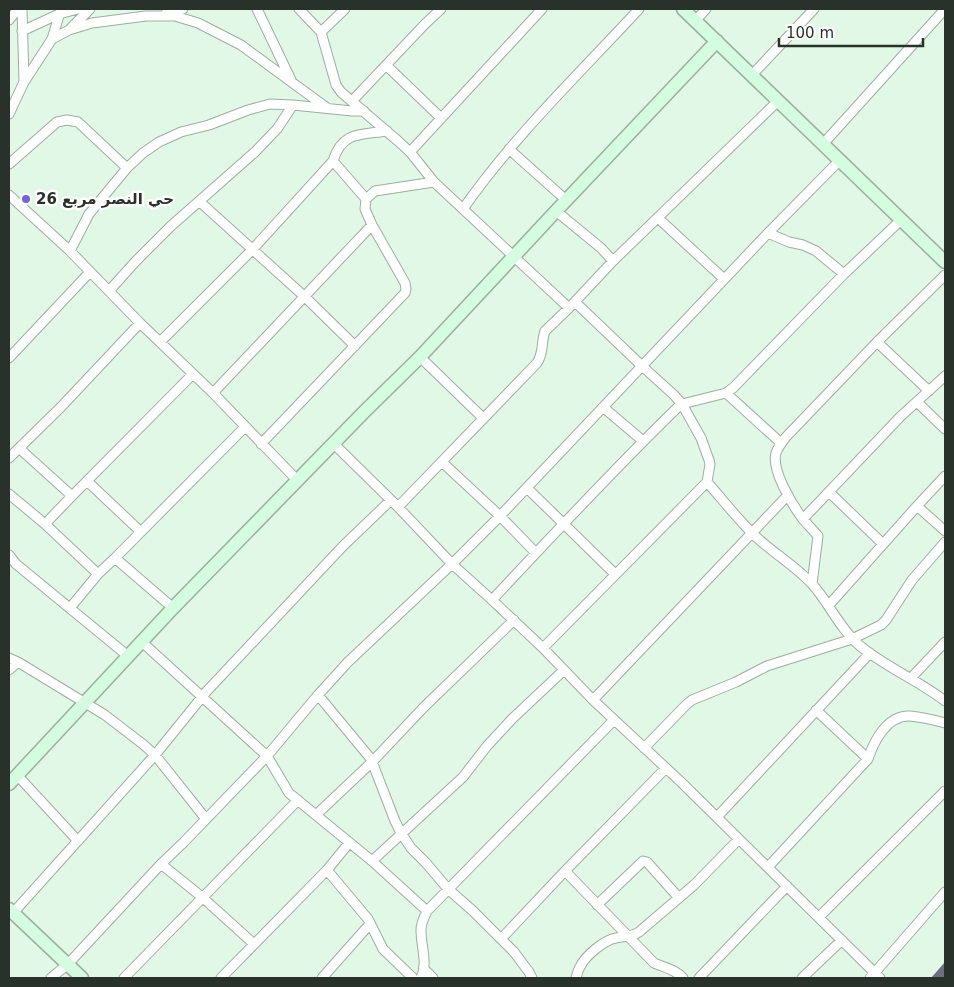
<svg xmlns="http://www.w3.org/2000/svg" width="954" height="987" font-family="'DejaVu Sans',Cairo,sans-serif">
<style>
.building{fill:#6d6e83}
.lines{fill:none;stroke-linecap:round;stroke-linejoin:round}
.street-casing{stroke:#9bb09f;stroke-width:11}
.secondary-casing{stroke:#9bb09f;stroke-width:15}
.street{stroke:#fff;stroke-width:9}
.secondary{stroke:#d4fce0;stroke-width:12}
.poi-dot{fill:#7163de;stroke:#fefefe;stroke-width:2}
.labels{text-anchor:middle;stroke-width:5;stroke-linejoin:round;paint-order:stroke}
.poi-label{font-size:15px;font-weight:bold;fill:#29312b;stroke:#fefefe;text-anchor:start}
</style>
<rect width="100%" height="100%" fill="#e2f8e6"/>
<path class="building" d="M945 962V978H931Z"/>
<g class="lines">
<defs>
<path id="street" d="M22 9 24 82
M257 9 291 80
M299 9 321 32 336 85 341 92 398 141 410 152 434 182 569 308
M166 13 183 9
M9 20 18 9
M695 21 706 9
M71 28 90 9
M22 31 59 14 78 9
M321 32 345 9
M52 39 69 30 92 23 146 16H175L198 23 241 45 327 108
M386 65 441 118
M752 75 814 9
M352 101 425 24 441 9
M9 114 24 82 52 39 61 9
M823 144 945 9
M509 149 566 200
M410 152 542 9
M333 161 366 199
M9 164 57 122 67 120 78 122 127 168
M9 195 70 251 140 323 213 393 298 481
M199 201 305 297 355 346
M463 209C514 136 579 74 639 9
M556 211 601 248 613 261 778 101
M658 218 724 279
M768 233 789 242 803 245 816 251 844 274
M70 251 89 214 127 168 143 153 159 142 181 132 209 125 248 110 270 104 293 105 352 111H364
M109 291 135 262 171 226 255 152 277 129 293 105
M575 302 642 366 674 395 682 404 701 438 709 460 710 464 707 482C722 499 736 517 752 533 771 552 795 565 813 585 829 603 840 629 859 645 885 667 918 680 945 701
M160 342 252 250 333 161C342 131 361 135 387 131
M877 342 929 391
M420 357 483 418
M9 358 90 272
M213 393 372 225
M726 393 781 443
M917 402 945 429
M603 407 643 441
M261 444 405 293 406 289 405 283 372 225 365 209 366 199 375 191 434 182
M334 444 398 507 452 564 492 600 543 648 593 700 681 782 880 978
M19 448 72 496
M9 458 61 407 140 323
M442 462 500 516 536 553
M945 476 917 506 945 531
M87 481 141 532
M527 488 615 574
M829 492 883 544
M9 494 45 524 98 574
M398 507 537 363C544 353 541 342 545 331L569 308 613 261
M803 519 901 416 945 376
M45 524 72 496 193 374
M9 555 16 564 128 656
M115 558 173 608
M812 584 818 536C813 530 807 524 802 518 792 504 771 470 776 453 778 447 782 442 786 437L877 342 945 275
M492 600C553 535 613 470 677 408L682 404 726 393 733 388 844 274 902 219
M829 605 917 506
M70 608 98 574 115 558 245 427
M142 642 267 756 289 793 372 861 427 911
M543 648 707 482
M9 658 18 662 105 715 144 745 155 755 206 819
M9 670 18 662
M911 678 945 642
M318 695 371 759 395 821 401 833 411 848 426 863 448 889 473 911 514 952 529 972 532 978
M593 700 788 495
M816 710 868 759
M644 748 687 704 692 700 736 682 767 666 852 639 881 625 886 620 912 580 945 542
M17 775 78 841
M316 815 372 762 424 707 514 620
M717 817 870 653
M372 861 463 777 487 746 512 719 564 670
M161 864 202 897 254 944
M768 867 868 759C874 741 887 715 910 716 921 717 934 720 945 723
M327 870 368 919 383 949 413 978
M565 871 654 963C665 968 675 969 683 978
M597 905 643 861 647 862 679 898
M13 913 155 755 206 692 343 546 391 500
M819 917 945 791
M501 939 565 871 666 768
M424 969 433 978
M51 978 68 964 161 864 183 843 267 756 318 695 348 662 452 564 500 516 768 233 840 160
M124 978 298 800
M221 978 327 870 349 843
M322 978 370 924
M421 978C428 963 421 947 421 930 421 924 424 917 427 911L614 720
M576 978C577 975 578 970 580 967 585 956 604 940 616 938 624 936 632 937 639 932L694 885 739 839
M699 978 787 886
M802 978 842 940
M870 978 945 892"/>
<path id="secondary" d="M683 9 945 262
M9 784 173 608 364 412 420 357 556 211 717 41
M9 909 82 978"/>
</defs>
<use href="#street" class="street-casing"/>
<use href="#secondary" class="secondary-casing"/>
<use href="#street" class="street"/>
<use href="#secondary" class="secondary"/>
</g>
<circle class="poi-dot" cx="26" cy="199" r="5"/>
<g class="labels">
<g class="poi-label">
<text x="36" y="204">حي النصر مربع 26</text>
</g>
</g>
<rect width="954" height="987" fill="none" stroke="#29312b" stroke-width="20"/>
<path d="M779 38v8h144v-8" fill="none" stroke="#29312b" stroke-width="2.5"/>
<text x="786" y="38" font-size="15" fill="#29312b" stroke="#fefefe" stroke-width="4" paint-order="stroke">100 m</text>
</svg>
